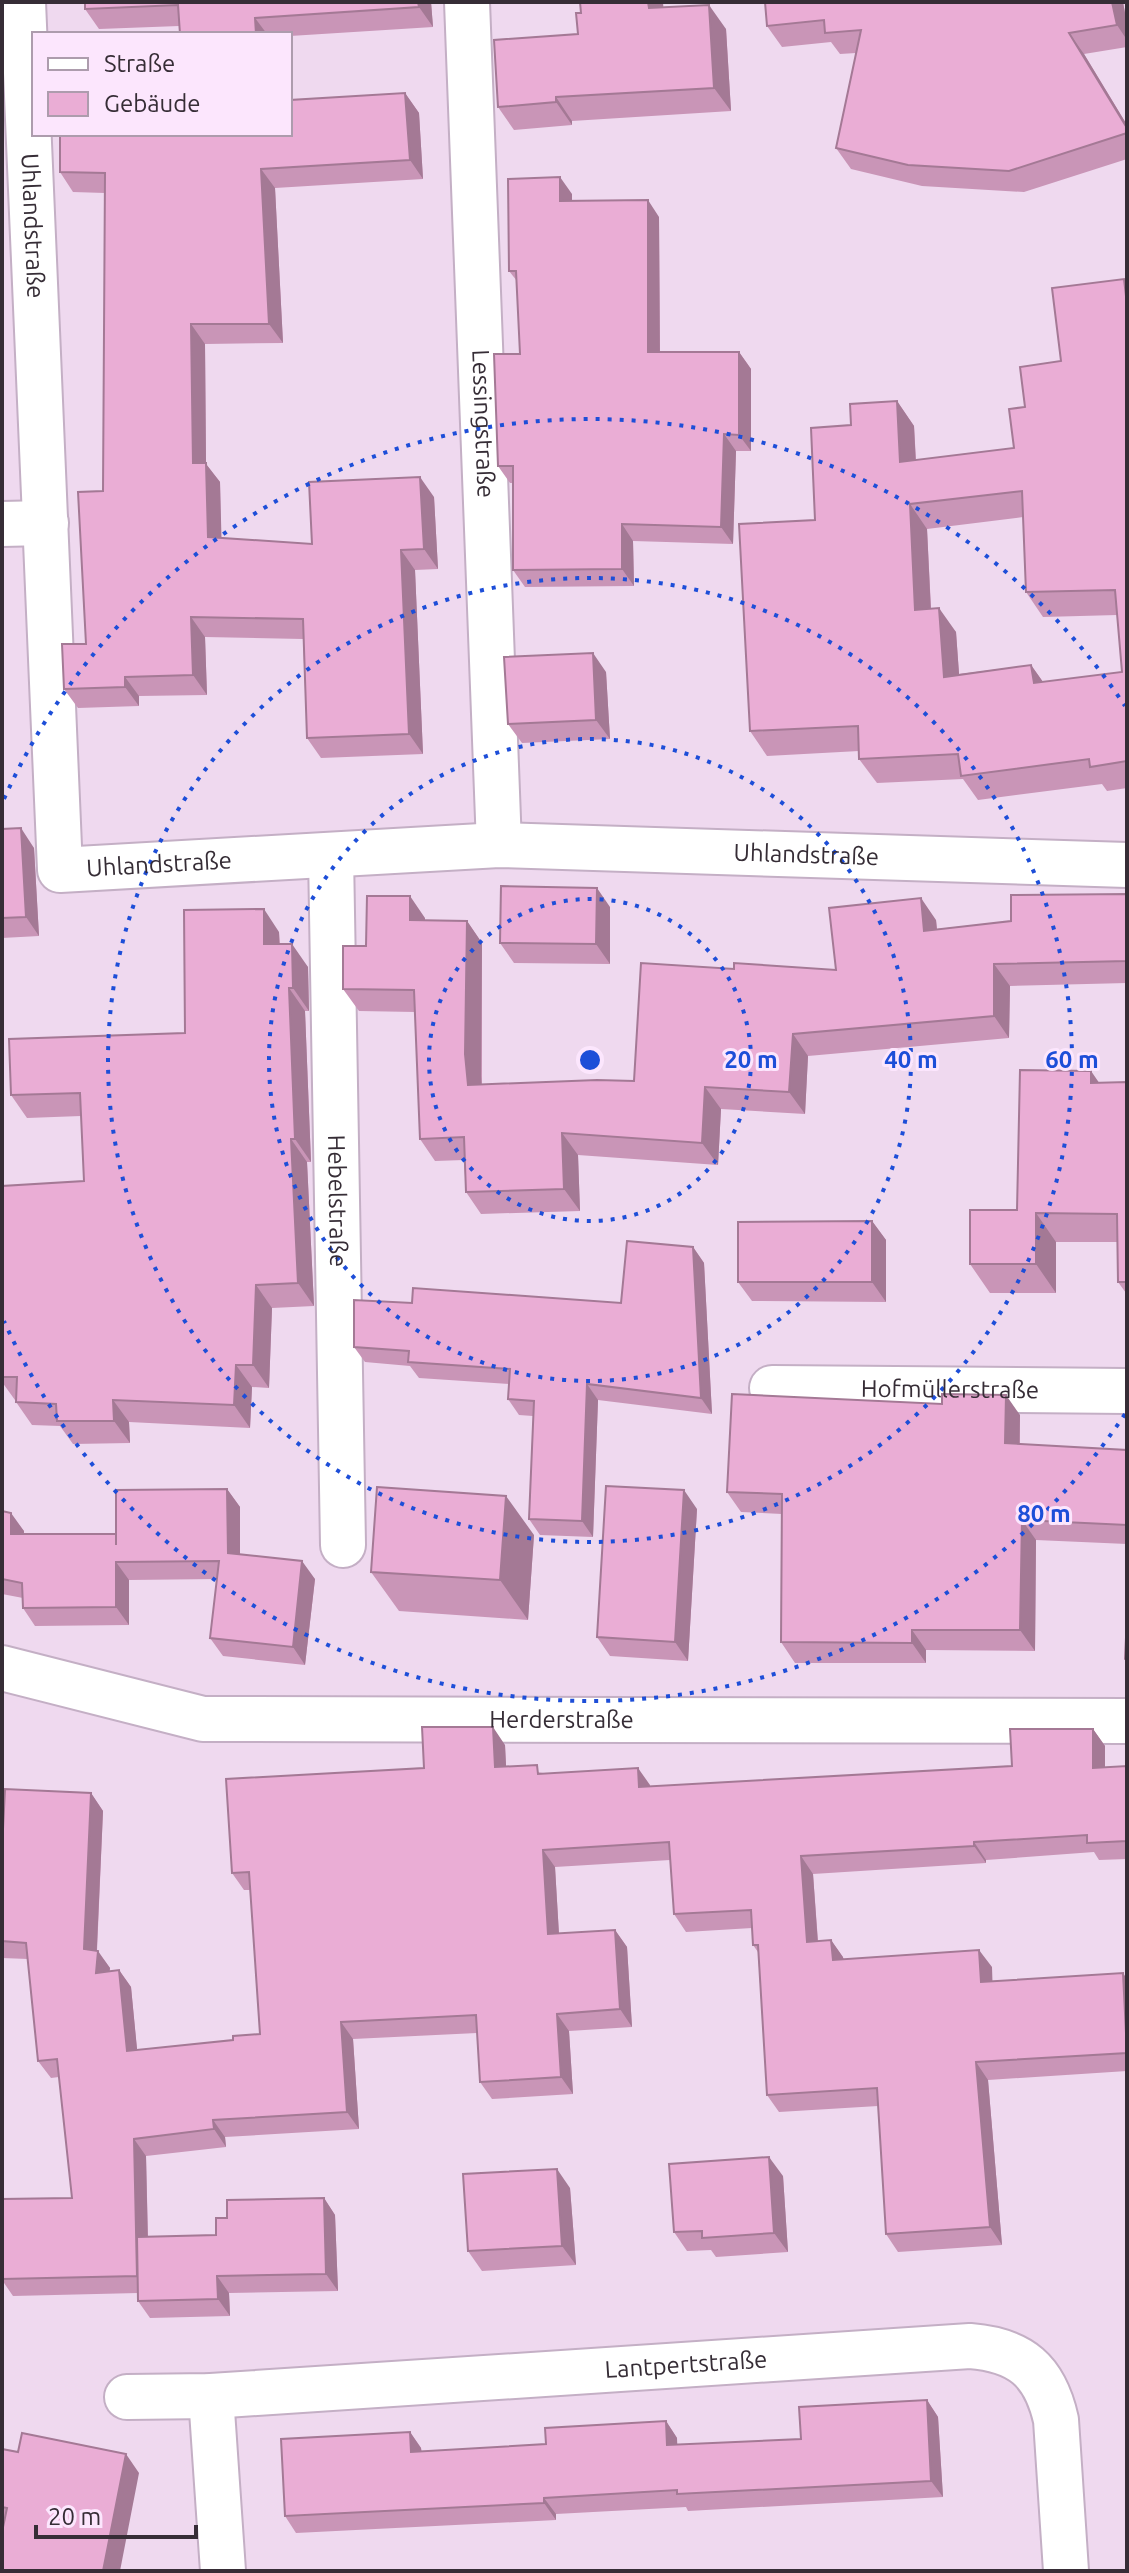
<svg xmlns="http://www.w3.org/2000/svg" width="1129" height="2573" font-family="Ubuntu,sans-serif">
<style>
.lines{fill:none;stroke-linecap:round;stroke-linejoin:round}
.minor-casing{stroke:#c4afc5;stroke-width:48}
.minor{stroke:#fff;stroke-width:44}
.wall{fill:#c995b7;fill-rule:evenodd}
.shaded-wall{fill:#a47995}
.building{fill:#eaadd5;stroke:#a47995;stroke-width:2;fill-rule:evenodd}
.ring{fill:none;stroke:#1d4ed8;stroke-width:4;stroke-dasharray:4 8}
.labels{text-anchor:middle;stroke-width:6;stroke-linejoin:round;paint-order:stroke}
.street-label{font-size:24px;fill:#362d36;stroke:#fce6fd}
.centre{fill:#1d4ed8;stroke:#fce6fd;stroke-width:4}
.ring-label{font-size:24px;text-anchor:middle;font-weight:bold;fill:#1d4ed8;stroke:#fce6fd;stroke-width:6;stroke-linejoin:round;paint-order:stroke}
</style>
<rect width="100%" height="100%" fill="#efd9ef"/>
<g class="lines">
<defs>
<g id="minor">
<path id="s1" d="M23 2 60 870 499 845 1127 865"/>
<path id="s2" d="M467 2 499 845"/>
<path d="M2 524 46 523"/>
<path id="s3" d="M331 855 343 1545"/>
<path id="s4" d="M772 1388 1127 1391"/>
<path id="s5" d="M2 1668 203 1719 1127 1721"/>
<path d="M211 2396 223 2571"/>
<path id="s6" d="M127 2397 211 2396 970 2346C1021 2350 1045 2371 1056 2420L1066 2571"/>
</g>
</defs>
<use href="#minor" class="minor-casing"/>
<use href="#minor" class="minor"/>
</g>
<path class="wall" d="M85 2H431L433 27 290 36V34H180L179 26 99 29 85 9Z
M580 2H663V8L726 29 731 111 572 121V125L514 130 498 107 578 34 581 13Z
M765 2H1123L1127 24V47L1084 54 1127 125V159L1024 192 922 186 851 169 836 148 856 53 840 54 831 42 782 47 767 26Z
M405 93 419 113 423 179 275 188 283 343 205 344 206 464 220 482 221 538 312 544 434 497 438 569 415 570 423 754 321 758 307 738 303 639 205 637 207 695 139 696V706L78 708 64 689 86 644 103 491 105 193 73 192 60 172Z
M572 194V201L659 217 660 352H739L751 369V451H736L733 544 633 541 634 586 525 587 513 570V483H510L498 466 520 354 517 281 509 271Z
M1127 284V788L1107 791 1102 784 978 800 963 779 877 783 859 759V751L767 756 750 731 851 425 897 401 914 426 916 460 1014 448 1025 407 1061 361ZM1023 517 1026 592 1043 617 1117 615 1122 672 1043 682 1031 665 959 674 956 632 931 608 927 529Z
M606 672 610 739 522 743 508 724Z
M2 829 34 848 39 936 2 938Z
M1127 894V983L1010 986 1009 1038 808 1056 805 1114 721 1109 718 1165 578 1155 580 1211 481 1214 466 1192 464 1160 435 1161 420 1139 415 1012 359 1011 343 989 366 946 425 918V920L467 921 482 943V1085L634 1081 734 969 836 970 936 920 937 929 1011 921Z
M610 907V964L514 963 500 943Z
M279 932 280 944 308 967 309 1011H305L311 1162H307L314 1306 272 1308 269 1388 252 1387 250 1428 129 1422 130 1443 73 1444 60 1426 32 1425 16 1402V1400H15L2 1382V1314L84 1181 81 1116 27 1118 11 1095 185 1033Z
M1127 1082V1320L1126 1293 1118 1282V1242H1056V1293H990L970 1264 1017 1210 1099 1083Z
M872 1221 886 1240V1302L752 1301 738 1282Z
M693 1247 704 1263 712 1414 598 1400 593 1537 540 1535 529 1519 533 1416 519 1415 508 1399 509 1384 419 1378 410 1366 365 1362 354 1347 412 1303H621Z
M942 1404 1020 1415V1444L1127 1450V1544L1036 1540 1035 1651 926 1650V1663H795L781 1642 782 1514 741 1512 727 1492Z
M227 1489 240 1507V1555L315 1579 305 1665 223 1656 210 1638 217 1579 129 1580V1625L35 1626 23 1608V1598L2 1594V1511L24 1531V1534H116Z
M697 1509 688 1661 610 1656 597 1637Z
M534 1535 528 1620 399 1611 371 1572Z
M1093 1729 1105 1746V1767L1127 1766V1859L1099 1860 1094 1852 986 1860V1863L813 1874 818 1941 831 1940 844 1959 992 1967V1981L1127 1979V2071L988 2080 1002 2245 898 2252 886 2234 878 2106 779 2112 767 2095 758 1952 753 1945 752 1928 686 1932 674 1914 670 1860 555 1867 559 1934 615 1930 627 1947 632 2027 569 2031 573 2094 492 2099 480 2082 477 2033 353 2039 359 2129 225 2137 226 2147 146 2156 148 2237 216 2235 227 2218 324 2198 335 2215 338 2291 229 2293 230 2316 150 2318 138 2301V2293L13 2296 2 2280V2199L72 2198 59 2077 51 2078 38 2061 28 1959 2 1958V1849L91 1793 103 1811 97 1951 110 1968 109 1971 119 1970 131 1987 137 2050 233 2040 260 2034 250 1890H244L232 1873 424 1768 505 1745 506 1767 543 1773 650 1785V1787L1012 1766Z
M783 2176 788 2252 716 2257 711 2250 687 2251 674 2232Z
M570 2188 576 2265 482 2271 468 2251Z
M927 2400 938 2417 943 2497 688 2511 686 2507 556 2514V2520L296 2533 285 2516 410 2432 421 2448 422 2452 546 2444 666 2421 677 2438V2445L801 2439Z
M2 2449 139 2473 4 2524H2Z"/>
<path class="shaded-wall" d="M418 2H431L433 27 419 7Z
M648 2H663L665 32 649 8Z
M1112 2H1123L1127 24V40L1117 25Z
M709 5 726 29 731 111 714 88Z
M255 18 267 34H256Z
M1069 33 1084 54 1127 125V128Z
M405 93 419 113 423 179 410 160Z
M556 97 572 121V125L556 102Z
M261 169 275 188 283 343 269 324Z
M560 177 572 194V218L560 201Z
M648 200 659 217 660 369 648 352Z
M1124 279 1127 284V305Z
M191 324 205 344 206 464 220 482 222 557 208 537 193 463Z
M739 352 751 369V451L739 435Z
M897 401 914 426 917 487 900 462Z
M724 434 736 451 733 544 721 527Z
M420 477 434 497 438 569 424 549Z
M910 504 927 529 932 634 915 610Z
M622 524 633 541 634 586 622 569Z
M401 550 415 570 423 754 409 734Z
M939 608 956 632 961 701 944 677Z
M191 617 205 637 207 695 193 675Z
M593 653 606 672 610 739 596 720Z
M1031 665 1048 689 1034 683Z
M125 677 139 696V706L125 687Z
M21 828 34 848 39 936 26 917Z
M597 888 610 907V964L596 944Z
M410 896 425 918V942L410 920Z
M921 898 936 920 939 953 924 931Z
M264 909 279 932 280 967 264 944Z
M467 921 482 943 481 1076 483 1107 468 1085 465 1054Z
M292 944 308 967 309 1011 293 988Z
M994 964 1010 986 1009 1038 994 1016Z
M289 988 305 1011 311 1162 295 1139Z
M793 1034 808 1056 805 1114 789 1092Z
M1091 1071 1111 1100 1091 1083Z
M705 1087 721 1109 718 1165 702 1143Z
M562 1133 578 1155 580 1211 564 1189Z
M291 1139 307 1162 314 1306 298 1283Z
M1036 1213 1056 1242V1293L1036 1264Z
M872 1221 886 1240V1302L872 1282Z
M693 1247 704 1263 712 1414 701 1398Z
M256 1285 272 1308 269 1388 253 1365Z
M236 1365 252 1387 250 1428 234 1405Z
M587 1384 598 1400 593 1537 582 1521Z
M1006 1395 1020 1415 1019 1464 1005 1443Z
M113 1400 129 1422 130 1443 114 1421Z
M227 1489 240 1507V1571L228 1553Z
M684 1490 697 1509 688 1661 675 1642Z
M506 1496 534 1535 528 1620 500 1580Z
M11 1513 24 1531 23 1552 11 1534Z
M1022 1520 1036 1540 1035 1651 1020 1630Z
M302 1561 315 1579 305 1665 293 1647Z
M116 1562 129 1580V1625L116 1607Z
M912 1630 926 1650V1663L912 1643Z
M493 1727 505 1745 507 1785 495 1767Z
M1093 1729 1105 1746V1785L1093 1768Z
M638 1768 650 1785 651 1805 639 1787Z
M91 1793 103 1811 96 1967 84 1949Z
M974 1842 986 1860V1863L974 1846Z
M543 1850 555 1867 560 1952 548 1934Z
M801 1856 813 1874 819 1959 807 1942Z
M615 1930 627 1947 632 2027 620 2009Z
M831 1940 843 1957 845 1977 833 1960Z
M979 1950 992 1967 993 1999 981 1982Z
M98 1951 110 1968 108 1990 96 1973Z
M119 1970 131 1987 139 2069 127 2051Z
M1123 1973 1127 1979V2034Z
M557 2014 569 2031 573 2094 561 2077Z
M341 2022 353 2039 359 2129 347 2112Z
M976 2062 988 2080 1002 2245 990 2227Z
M213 2120 225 2137 226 2147 214 2129Z
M134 2139 146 2156 149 2293 137 2276Z
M769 2157 783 2176 788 2252 774 2233Z
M557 2169 570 2188 576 2265 562 2246Z
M324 2198 335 2215 338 2291 326 2274Z
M217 2276 229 2293 230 2316 218 2299Z
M927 2400 938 2417 943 2497 931 2481Z
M666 2421 677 2438 678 2462 667 2445Z
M410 2432 421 2448 422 2469 411 2452Z
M126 2454 139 2473 120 2571H103Z
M544 2498 556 2514V2520L544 2503Z"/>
<path class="building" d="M85 2H418L419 7 255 18 256 34H180L178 5 85 9Z
M580 2H648L649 8 709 5 714 88 556 97V102L498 107 494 40 578 34 576 13H581Z
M765 2H1112L1117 25 1069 33 1127 128V133L1009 171 908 165 836 148 861 30 825 33 824 20 767 26Z
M405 93 410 160 261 169 269 324H191L193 463H206L208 537 312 544 309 482 420 477 424 549 401 550 409 734 307 738 303 619 191 617 193 675 125 677V687L64 689 62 644H86L78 492 103 491 105 173 60 172V134H290V100Z
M560 177V201L648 200V352H739V435L724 434 721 527 622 524V569L513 570V466H498L494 354H520L516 271H509L508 179Z
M1124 279 1127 305V761L1090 767 1089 759 961 776 958 754 859 759 858 726 750 731 739 524 815 520 811 428 851 425 850 404 897 401 900 462 1014 448 1009 409 1025 407 1020 367 1061 361 1052 288ZM1022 491 1026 592 1115 590 1122 672 1034 683 1031 665 944 677 939 608 915 610 910 504Z
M593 653 596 720 508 724 504 657Z
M21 828 26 917 2 918V829Z
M501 886 597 888 596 944 500 943Z
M1127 894V961L994 964V1016L793 1034 789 1092 705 1087 702 1143 562 1133 564 1189 466 1192 464 1137 420 1139 414 990 343 989V946H366L367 896H410V920L467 921 465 1054 468 1085 597 1080 634 1081 641 963 734 969V963L836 970 829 908 921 898 924 931 1011 921V895Z
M264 909V944H292L293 988H289L295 1139H291L298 1283 256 1285 253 1365H236L234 1405 113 1400 114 1421H57L56 1404 16 1402 17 1377H2V1186L84 1181 80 1093 11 1095 9 1039 185 1033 184 910Z
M1020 1070 1091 1071V1083L1127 1082V1319L1126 1282H1118L1117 1214 1036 1213V1264H970V1210H1017Z
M872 1221V1282H738V1222Z
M627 1241 693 1247 701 1398 587 1384 582 1521 529 1519 534 1401 508 1399 510 1369 408 1362 409 1351 354 1347V1300L412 1303 413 1288 621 1303Z
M732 1394 942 1404V1394L1006 1395 1005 1443 1127 1450V1525L1022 1520 1020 1630H912V1643L781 1642 782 1494 727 1492Z
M606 1486 684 1490 675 1642 597 1637Z
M377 1487 506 1496 500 1580 371 1572Z
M227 1489 228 1553 302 1561 293 1647 210 1638 219 1561 116 1562V1607L23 1608 22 1583 2 1579V1511L11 1513V1534H116V1545V1490Z
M1127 1616V1660L1125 1659Z
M422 1727H493L495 1767 537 1765 538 1774 638 1768 639 1787 1012 1766 1010 1729H1093V1768L1127 1766V1841L1087 1843V1835L974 1842V1846L801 1856 807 1942 831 1940 833 1960 979 1950 981 1982 1123 1973 1127 2053 976 2062 990 2227 886 2234 877 2088 767 2095 758 1945H753L751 1910 674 1914 669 1842 543 1850 548 1934 615 1930 620 2009 557 2014 561 2077 480 2082 476 2015 341 2022 347 2112 213 2120 214 2129 134 2139 137 2276 2 2279V2199L72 2198 57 2059 38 2061 26 1943 2 1941V1849L5 1789 91 1793 84 1949 98 1951 96 1973 119 1970 127 2051 233 2040V2036L260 2034 249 1872 232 1873 226 1779 424 1768Z
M769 2157 774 2233 702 2238V2231L674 2232 669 2164Z
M557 2169 562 2246 468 2251 463 2174Z
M324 2198 326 2274 217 2276 218 2299 138 2301 137 2237 216 2235V2218H227V2200Z
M927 2400 931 2481 677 2494V2490L544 2498V2503L285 2516 281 2439 410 2432 411 2452 546 2444 545 2428 666 2421 667 2445 801 2439 799 2407Z
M22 2433 126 2454 103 2571H2V2532L7 2508 2 2507V2449L18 2452Z"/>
<g class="ring">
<circle cx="590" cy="1060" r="161"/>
<circle cx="590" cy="1060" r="321"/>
<circle cx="590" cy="1060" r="482"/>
<path d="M1125 1414A642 642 0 0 1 4 1321M4 799A642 642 0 0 1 1125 706"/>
</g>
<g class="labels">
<g class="street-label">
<text dy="8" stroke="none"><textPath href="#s1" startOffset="224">Uhlandstraße</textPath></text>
<text dy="8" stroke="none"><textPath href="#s2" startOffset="422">Lessingstraße</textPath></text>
<text dy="8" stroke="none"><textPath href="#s1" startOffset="1616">Uhlandstraße</textPath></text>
<text dy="8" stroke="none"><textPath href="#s1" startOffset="968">Uhlandstraße</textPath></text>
<text dy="8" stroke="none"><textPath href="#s3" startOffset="346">Hebelstraße</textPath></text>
<text dy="8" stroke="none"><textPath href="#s4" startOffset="178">Hofmüllerstraße</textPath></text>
<text dy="8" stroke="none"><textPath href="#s5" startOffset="566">Herderstraße</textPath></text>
<text dy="8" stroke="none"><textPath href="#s6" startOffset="560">Lantpertstraße</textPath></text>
</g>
</g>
<circle cx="590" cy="1060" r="12" class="centre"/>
<g class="ring-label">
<text x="751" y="1068">20 m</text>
<text x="911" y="1068">40 m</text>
<text x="1072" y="1068">60 m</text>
<text x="1044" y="1522">80 m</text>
</g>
<rect width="1129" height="2573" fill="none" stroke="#362d36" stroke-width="8"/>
<rect x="32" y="32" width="260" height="104" fill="#fce6fd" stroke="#ad9cad" stroke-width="2"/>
<rect x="48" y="58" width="40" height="12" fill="#ffffff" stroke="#ad9cad" stroke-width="2"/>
<text x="104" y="72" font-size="24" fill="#362d36">Straße</text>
<rect x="48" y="92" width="40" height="24" fill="#eaadd5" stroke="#ad9cad" stroke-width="2"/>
<text x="104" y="112" font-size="24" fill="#362d36">Gebäude</text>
<path d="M36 2525v12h160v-12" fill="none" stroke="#362d36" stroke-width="4"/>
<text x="48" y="2525" font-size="24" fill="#362d36" stroke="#fce6fd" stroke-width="6" paint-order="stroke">20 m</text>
</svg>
